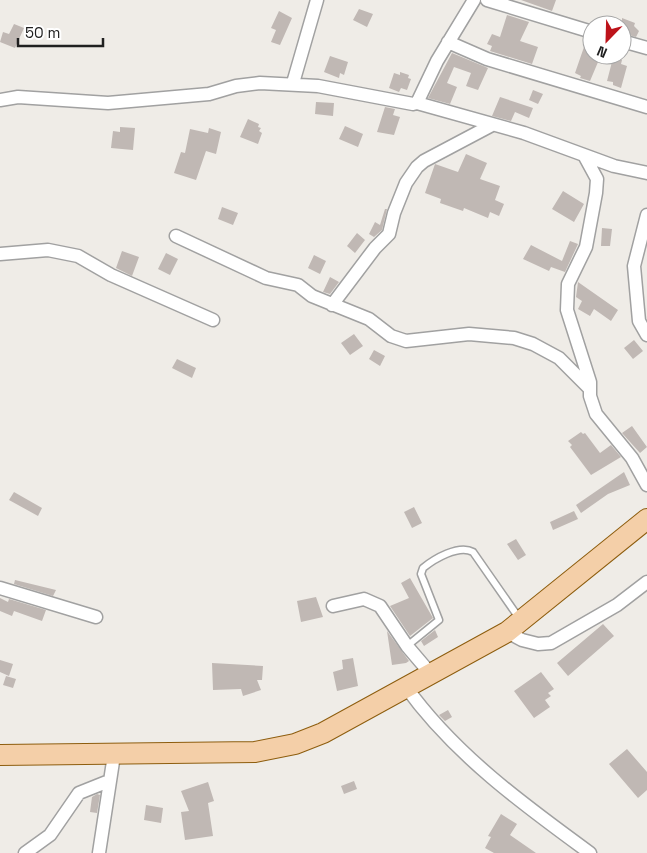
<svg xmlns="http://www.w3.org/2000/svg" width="647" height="853" font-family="'Space Grotesk',sans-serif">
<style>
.building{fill:#c0b8b4}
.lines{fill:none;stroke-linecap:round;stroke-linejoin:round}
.lane-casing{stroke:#a1a1a1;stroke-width:9}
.street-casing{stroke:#a1a1a1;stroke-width:15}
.primary-casing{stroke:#8d5d0e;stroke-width:22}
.lane{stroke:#fff;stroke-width:6}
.street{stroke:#fff;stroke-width:12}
.primary{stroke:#f4cfa8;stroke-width:20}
</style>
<rect width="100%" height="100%" fill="#efece7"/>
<path class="building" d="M521 0H556L552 11Z
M359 9 373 14 367 27 353 20Z
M279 11 292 18 280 45 271 42 276 30 271 28Z
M507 15 529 22 520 41 538 47 532 64 490 51 492 46 487 44 492 34 500 37Z
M622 18 635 23 634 26 639 31 636 37 622 33Z
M14 24 24 28 15 48 0 42 3 32 9 34Z
M584 47 592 50V55H601L590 81 580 78 581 76 575 73Z
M452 53 488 68 478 90 466 86 471 73 454 67 447 83 457 87 450 104 428 98Z
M330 56 348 62 344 75 340 73 339 78 324 72Z
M613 58 622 60 621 64 627 66 621 88 613 85V82L607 81Z
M400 72 409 75 408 78 411 79 407 90 401 88 399 92 389 88 394 73 400 75Z
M533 90 543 94 538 104 529 100Z
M500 97 533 108 529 118 515 112 511 121 492 116Z
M316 102 334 103 333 116 315 114Z
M385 107 395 109 393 115 400 117 394 135 377 132Z
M248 119 259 124 258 127 261 128 259 131 262 133 258 144 240 137Z
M345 126 363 134 358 147 339 139Z
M120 127 135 128 133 150 111 148 113 131 120 132Z
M209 128 221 132 216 154 206 151 196 180 174 173 181 152 185 153 190 129 208 133Z
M466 154 487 163 480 179 500 186 495 200 504 204 499 216 490 212 488 218 464 208 463 211 440 203 441 199 425 193 435 164 458 172Z
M563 191 584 204 574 222 552 209Z
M222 207 238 213 233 225 218 219Z
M385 209H387L382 230 374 237 369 234 375 222 380 225Z
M602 228 612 229 610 246H601Z
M357 233 365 240 355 253 347 246Z
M570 241 578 244 565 272 551 267 549 271 523 259 531 245 562 261Z
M122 251 139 257 132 276 116 268Z
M166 253 178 259 170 275 158 269Z
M314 255 326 261 320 274 308 268Z
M330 277 339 282 330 294 323 292Z
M578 282 618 310 611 321 594 309 590 316 578 309 582 301 576 297Z
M354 334 363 346 350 355 341 343Z
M634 340 643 351 633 359 624 348Z
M374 350 385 356 380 366 369 359Z
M177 359 196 368 192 378 172 368Z
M632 426 647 447 640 453 622 433Z
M581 432 583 434 585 433 600 453 611 445 621 457 591 475 570 447 572 445 568 441Z
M624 472 630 485 608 494 581 513 576 505Z
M14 492 42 508 38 516 9 500Z
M414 507 422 523 412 528 404 512Z
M574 511 578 519 553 530 550 522Z
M516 539 526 555 518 560 507 544Z
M410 578 433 618 410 636 390 606 409 598 401 583Z
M15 580 56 590 53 596 14 584Z
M316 597 323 617 301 622 297 601Z
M0 598 8 602 9 599 46 610 42 621 14 611 12 616 0 611Z
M603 624 614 636 568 676 557 663Z
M435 630 438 637 424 646 421 641Z
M387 631 409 661 406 663 392 665Z
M353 658 358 686 337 691 333 672 343 669 342 660Z
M0 660 13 664 9 676 0 672Z
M212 663 263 666 262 680H257L261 690 243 696 241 689 213 690Z
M541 672 554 689 548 693 551 696 545 700 550 707 534 718 514 691Z
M6 676 16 679 13 688 3 685Z
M448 710 452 717 445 721 439 715Z
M627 749 647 772V790L638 798 609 764Z
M354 781 357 789 344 794 341 786Z
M208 782 214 801 208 803 213 836 185 840 181 812 189 811 181 791Z
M97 794 100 795 97 813 90 812 92 797Z
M146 805 163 808 161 823 144 820Z
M501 814 517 824 510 835 536 853H494L485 848 491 837 488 836Z"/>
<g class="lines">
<defs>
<path id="lane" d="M407 646 439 620 421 574 423 568C434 559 459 544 473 552L519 618"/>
<path id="street" d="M487 0 592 32
M622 41 647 48
M448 42 487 59 647 107
M293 83 317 0
M0 100 18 97 108 103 209 94 236 86 260 83 318 86 413 104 417 103 437 61 474 0
M417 103 524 133 614 166 647 173
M585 157 597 179 596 193 586 247 568 284 567 310 590 382V396L596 414 632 458 647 485
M647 215 634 266 639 321 647 335
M176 236 266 278 298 285 312 296 369 319 391 336 406 341 469 334 514 338 533 344 559 358 590 389
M0 254 48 250 78 256 111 275 213 320
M332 305 375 248 389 234 394 213 406 183 417 167 424 161 492 125
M0 588 96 617
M333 606 364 599 380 606 407 646 430 673
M507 632 522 640 538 644 551 643 617 605 647 582
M406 687C454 754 524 805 590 853
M25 853 50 835 79 793 109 781
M99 853 114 755"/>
<path id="primary" d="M0 755 255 752 295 744 323 733 507 632 647 519"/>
</defs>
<use href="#lane" class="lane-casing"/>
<use href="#street" class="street-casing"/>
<use href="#primary" class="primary-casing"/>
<use href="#lane" class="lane"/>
<use href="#street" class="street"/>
<use href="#primary" class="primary"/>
</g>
<g transform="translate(607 40) rotate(203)"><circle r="24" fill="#ffffff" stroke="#a6a6a6"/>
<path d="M0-4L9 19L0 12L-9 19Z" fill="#bd131a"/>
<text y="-8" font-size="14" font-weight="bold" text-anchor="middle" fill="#202020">N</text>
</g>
<path d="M18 38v8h85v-8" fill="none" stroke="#202020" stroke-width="2.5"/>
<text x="25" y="38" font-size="15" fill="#202020" stroke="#ffffff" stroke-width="4" paint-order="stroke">50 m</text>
</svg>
